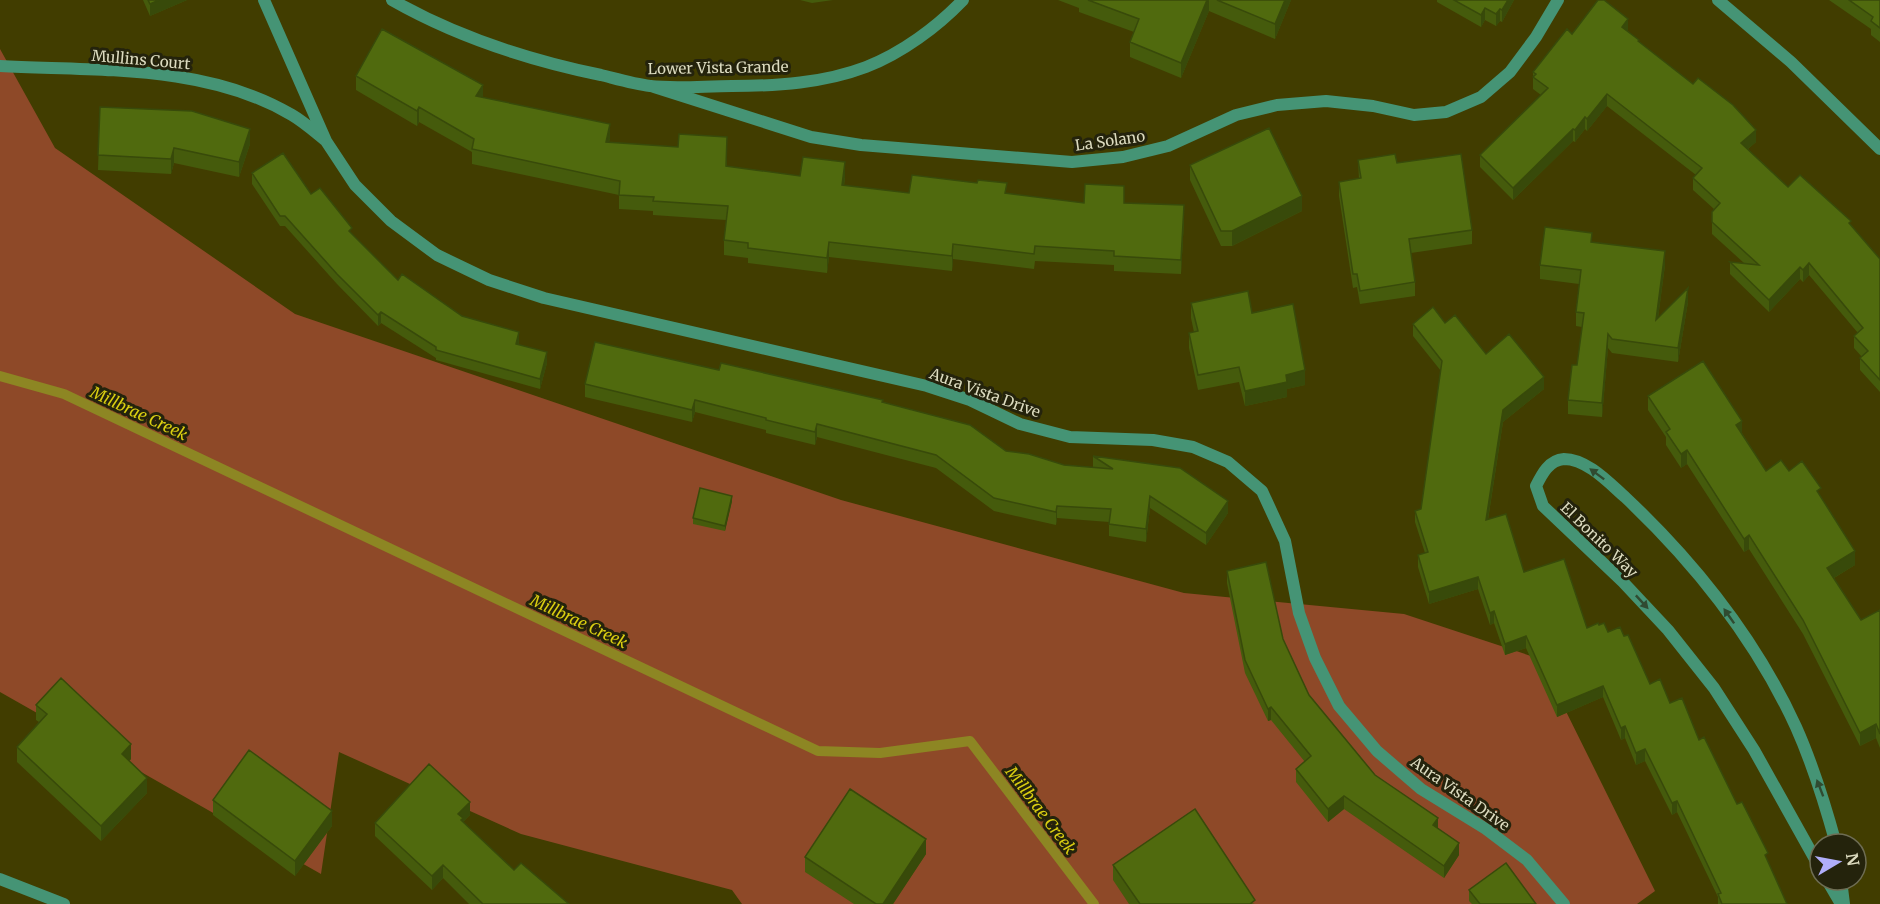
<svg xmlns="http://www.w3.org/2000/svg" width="1880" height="904" font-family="Merriweather,serif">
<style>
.green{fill:#8e4928}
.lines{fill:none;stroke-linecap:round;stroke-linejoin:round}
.stream{stroke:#8d8623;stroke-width:10}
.minor{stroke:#459475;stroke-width:12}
.tertiary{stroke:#459475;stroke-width:12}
.wall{fill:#455b0c}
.shaded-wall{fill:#384a0a}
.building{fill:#506a0e;stroke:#384a0a;stroke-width:1.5}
.oneway{fill:#304b31}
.labels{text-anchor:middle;stroke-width:6;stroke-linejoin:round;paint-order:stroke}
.street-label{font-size:15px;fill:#dcdbbf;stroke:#24230c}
.water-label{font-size:16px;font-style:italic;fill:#dace11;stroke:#24230c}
</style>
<rect width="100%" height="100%" fill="#413d00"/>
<path class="green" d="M0 49 55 148 295 314 841 500 1184 593 1404 614 1540 659 1655 891 1637 904H742L732 890 521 834 339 752 321 874 0 692Z"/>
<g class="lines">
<path class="stream" d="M0 376 64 394 818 751 880 753 970 741 1094 904"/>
<path class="minor" d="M264 0 326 141 355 185 391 221 437 255 489 280 544 298 927 386 970 400 1020 424 1070 437 1153 440 1193 447 1228 462 1262 491 1285 541 1299 613 1315 658 1339 706 1377 751 1421 789 1486 829 1527 860 1564 904
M392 0C457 37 528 60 601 75 617 79 634 84 650 86 676 89 705 86 732 86 777 86 824 83 866 67 902 53 937 27 963 0
M0 66C97 71 206 64 292 115 304 122 315 132 325 140
M651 86 811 137 861 145 1072 162 1123 157 1168 146 1236 115 1277 105 1326 101 1373 106 1414 115 1446 112 1481 97 1510 72 1536 37 1558 0
M1820 868 1754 750 1714 688 1668 630 1623 582 1543 506 1536 486C1542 474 1549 460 1564 459 1587 459 1609 483 1625 497 1694 562 1756 640 1796 727 1813 765 1825 804 1836 844
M1827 880 1841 904
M1841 880 1844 904"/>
<path class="tertiary" d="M1718 0 1791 62 1880 149
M0 879 64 904"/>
</g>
<path class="wall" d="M143 0H187L150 16Z
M800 0H833L812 3Z
M1058 0H1291L1275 39 1209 11 1181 78 1130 57V42L1134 32 1079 12V8Z
M1437 0H1514L1502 22 1500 21 1496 26 1485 20 1481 27 1437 2Z
M1829 0H1880V42L1871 35V29Z
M1628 31 1639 42 1756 142 1748 149 1788 187 1851 225 1880 259V392L1860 370V358L1862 357 1854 348V336L1858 333 1809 275 1803 282 1800 279 1769 312 1730 274V262L1744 263 1712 234V212L1714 209 1693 190V178L1696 175 1607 106 1587 131 1585 129 1575 142 1573 141 1513 200 1480 167V155L1541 95 1533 89V72L1572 34Z
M356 76 483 97 610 138 609 142 727 151V166L800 176 845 177 844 186 909 193 1007 194 1084 203H1124L1184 220 1181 274 1114 271V265L1035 261 1034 269 953 259 952 271 829 257 827 273 748 263V258L724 255V240L726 220 653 215V211L619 209V195L472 164V152L419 122 417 126 356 90Z
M100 107 250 144 239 177 174 163 171 174 98 170Z
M1358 160 1397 163 1472 230V244L1411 253 1415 282V296L1360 304 1357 287 1353 288 1339 196V182L1359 179Z
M1190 165 1302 211 1232 246H1221L1190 180Z
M252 173 311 194 352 234 398 280 462 316 519 343V345L547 363 540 389 436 360V358L381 323 378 326 337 284 285 226H280L252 184Z
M1592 242 1665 265 1658 318 1688 302 1678 362 1612 353 1608 348 1602 417 1568 414V400L1577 365 1582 327 1576 326V312L1579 284 1540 279V265Z
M1191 303 1252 313 1305 385 1287 389V397L1245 406 1239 382 1198 390 1189 348V333L1194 332 1191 318Z
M1445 323 1486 354 1544 389 1503 422 1488 520 1524 572 1587 628 1599 625 1608 632 1650 684 1670 703 1699 740 1737 804 1768 862 1787 904H1718V897L1677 812 1672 815 1645 761 1636 765 1625 738 1621 740 1603 697 1557 717 1526 648 1505 655 1494 623 1490 625 1478 589 1429 604 1418 567V555L1425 553 1415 522V511L1421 509 1441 371 1413 336V324Z
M719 370 883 402 1006 451 1064 465 1093 468V456L1228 513 1206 545 1150 508 1146 542 1109 536V522L1057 518 1056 525 994 511 936 468 817 437 815 445 766 433V430L695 412 692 422 585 397V384Z
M1648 396 1742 433 1766 471H1789L1821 497 1855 565 1834 578 1861 620 1880 610V748L1876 738 1860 746 1803 634 1749 549 1744 552 1687 464 1681 468 1666 445V437L1648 410Z
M732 501 725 531 693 524V518Z
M1227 571 1283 639 1309 695 1375 775 1438 828 1459 855 1444 878 1344 809 1328 822 1296 782V769L1305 762 1271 720 1268 721 1245 673 1227 583Z
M36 705 131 759 129 761 147 793 101 841 17 762V747L39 722 36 720Z
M213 800 332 826 295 876 213 815Z
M470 815 463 822 514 870 569 904H469L443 878 432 890 375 836V823Z
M926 854 893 904H854L805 872V857Z
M1113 865 1255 904H1129L1113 880Z
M1469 890 1536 904H1472L1469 901Z"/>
<path class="shaded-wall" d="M159 0H187L150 16V4Z
M1207 0H1209V11L1181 78V63Z
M1285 0H1291L1275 39V24Z
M1508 0H1514L1502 22V10Z
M1485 8V20L1481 27V15Z
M1500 9V21L1496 26V14Z
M1628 19V31L1622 39V27Z
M483 85V99L476 96Z
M1607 94V106L1587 131V119Z
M419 107V122L417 126V111Z
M1585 117V129L1575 142V130Z
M610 124V138L606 156V142Z
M250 129V144L239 177V162Z
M1573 129V141L1513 200V188Z
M1756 130V142L1741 155V143Z
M174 148V163L171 174V159Z
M845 162V177L842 200V185Z
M1302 196V211L1232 246V231Z
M1184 205V220L1181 274V260Z
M829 242V257L827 273V258Z
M953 244V259L952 271V256Z
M1665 251V265L1656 334V320Z
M1809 263V275L1803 282V270Z
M1800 267V279L1769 312V300Z
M1688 288V302L1678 362V348Z
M381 312V323L378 326V315Z
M519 332V343L516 355V344Z
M1608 334V348L1602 417V403Z
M547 352V363L540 389V379Z
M1305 370V385L1287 389V397L1245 406V391L1286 375Z
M1544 377V389L1503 422 1486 532V520L1503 410Z
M695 400V412L692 422V410Z
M1742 421V435L1736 425Z
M817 424V437L815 445V432Z
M1687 450V464L1681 468V454Z
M732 496V501L725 531V526Z
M1150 496V508L1146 542V529Z
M1228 501V513L1206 545V533Z
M1057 506V518L1056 525V512Z
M1749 535V549L1744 552V539Z
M1855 551V565L1827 582V568Z
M1478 577V589L1429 604V592Z
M1494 611V623L1490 625V613Z
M1526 636V648L1505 655V644Z
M1603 686V697L1557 717V705Z
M1271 707V720L1268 721V709Z
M1876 724V738L1860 746V733Z
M1625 726V738L1621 740V728Z
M131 744V759L122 769V754Z
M1645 749V761L1636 765V753Z
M147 778V793L101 841V826Z
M1344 796V809L1328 822V809Z
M1677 801V812L1672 815V803Z
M470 802V815L463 822 458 814Z
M332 811V826L295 876V861Z
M1438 818V831L1433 825Z
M926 839V854L893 904H883Z
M1459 843V855L1444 878V866Z
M443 865V878L432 890V876Z"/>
<path class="building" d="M148 0H159L150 4Z
M1088 0H1207L1181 63 1130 42 1139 19Z
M1217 0H1285L1275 24Z
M1454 0H1508L1502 10 1500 9 1496 14 1485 8 1481 15Z
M1598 0H1604L1628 19 1622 27 1639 40 1638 41 1693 84 1698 78 1733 105 1756 130 1741 143 1788 187 1800 175 1851 221 1849 223 1880 259V380L1860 358 1868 351 1854 336 1863 328 1809 263 1803 270 1800 267 1769 300 1730 262 1759 265 1712 222V212L1720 203 1693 178 1702 168 1607 94 1587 119 1585 117 1575 130 1573 129 1513 188 1480 155 1548 88 1533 77 1536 74 1533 72 1567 29 1572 34Z
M1849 0H1880V28L1871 21 1873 17Z
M382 29 483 85 476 96 610 124 606 142 678 147 679 134 727 137 726 166 800 176 803 157 845 162 842 185 909 193 912 175 977 183 978 180 1007 183 1005 193 1084 203 1085 184 1124 186V203L1184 205 1181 260 1114 256V251L1035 246 1034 254 953 244 952 256 829 242 827 258 748 248V243L724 240 728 206 653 201 654 197 619 195 620 181 472 149 474 139 419 107 417 111 356 76Z
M100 107 192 111 250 129 239 162 174 148 171 159 98 155Z
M1269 128 1302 196 1232 231H1221L1190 165Z
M283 153 311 194 320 188 352 228 349 231 398 280 402 274 462 316 519 332 516 344 547 352 540 379 436 350V347L381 312 378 315 337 274 285 216H280L252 173Z
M1395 154 1397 163 1461 154 1472 230 1409 239 1415 282 1360 291 1357 274H1353L1339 182 1361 178 1358 160Z
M1545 227 1592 233 1591 242 1665 251 1656 320 1688 288 1678 348 1612 339 1608 334 1602 403 1568 400 1572 365H1577L1584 313 1576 312 1581 270 1540 265Z
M1248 291 1252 313 1293 304 1305 370 1286 375 1287 382 1245 391 1239 367 1198 375 1189 333 1198 331 1191 303Z
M1433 307 1445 323 1455 315 1486 354 1509 334 1544 377 1503 410 1486 520 1506 514 1524 572 1564 559 1587 628 1598 623 1599 625 1604 623 1608 632 1620 627 1624 636 1628 635 1650 684 1660 679 1670 703 1682 698 1699 740 1704 737 1737 804 1742 802 1768 853 1765 855 1787 904H1722L1718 894 1721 893 1677 801 1672 803 1645 749 1636 753 1625 726 1621 728 1603 686 1557 705 1526 636 1505 644 1494 611 1490 613 1478 577 1429 592 1418 555 1428 552 1415 511 1421 509 1442 361 1413 324Z
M595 342 719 370 721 363 883 400 882 402 970 425 1006 451 1029 454 1064 465 1113 469 1093 456 1180 468 1228 501 1206 533 1150 496 1146 529 1109 524 1111 509 1057 506 1056 512 994 498 936 455 817 424 815 432 766 420V418L695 400 692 410 585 384Z
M1703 361 1742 421 1736 425 1766 471 1781 460 1789 471 1802 461 1821 488 1817 491 1855 551 1827 568 1861 620 1880 610V734L1876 724 1860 733 1803 620 1749 535 1744 539 1687 450 1681 454 1666 432 1670 429 1648 396Z
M700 488 732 496 725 526 693 518Z
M1266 562 1283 639 1309 695 1375 775 1438 818 1433 825 1459 843 1444 866 1344 796 1328 809 1296 769 1311 756 1271 707 1268 709 1245 660 1227 571Z
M61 678 131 744 122 754 147 778 101 826 17 747 47 714 36 705Z
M249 750 332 811 295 861 213 800Z
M429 764 470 802 458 814 463 818 461 820 514 870 521 863 569 904H483L443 865 432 876 375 823Z
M850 789 926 839 883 904H876L805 857Z
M1195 809 1255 900 1250 904H1140L1113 865Z
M1506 863 1536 904H1480L1469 890Z"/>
<defs><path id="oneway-solid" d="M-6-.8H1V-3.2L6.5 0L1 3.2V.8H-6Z" transform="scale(1.5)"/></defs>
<g class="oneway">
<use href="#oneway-solid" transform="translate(1597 474) rotate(-143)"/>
<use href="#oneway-solid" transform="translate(1642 602) rotate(47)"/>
<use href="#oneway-solid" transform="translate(1729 616) rotate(-125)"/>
<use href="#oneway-solid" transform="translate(1820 788) rotate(-111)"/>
</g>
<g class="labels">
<g class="street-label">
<text transform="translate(141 60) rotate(5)" y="5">Mullins Court</text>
<text transform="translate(718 68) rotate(-1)" y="5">Lower Vista Grande</text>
<text transform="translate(1110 141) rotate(-8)" y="5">La Solano</text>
<text transform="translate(985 393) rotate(20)" y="5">Aura Vista Drive</text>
<text transform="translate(1599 540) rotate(44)" y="5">El Bonito Way</text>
<text transform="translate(1460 794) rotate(35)" y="5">Aura Vista Drive</text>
</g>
<g class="water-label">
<text transform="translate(139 413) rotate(25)" y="6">Millbrae Creek</text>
<text transform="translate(579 621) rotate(25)" y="6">Millbrae Creek</text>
<text transform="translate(1041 810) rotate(53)" y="6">Millbrae Creek</text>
</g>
</g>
<g transform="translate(1838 862) rotate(80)"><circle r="28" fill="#24230c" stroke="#6e6d54" stroke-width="1.5"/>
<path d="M0-4.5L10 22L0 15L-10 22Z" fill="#b0aefa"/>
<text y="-9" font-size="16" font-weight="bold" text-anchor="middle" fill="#dcdbbf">N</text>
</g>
</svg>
